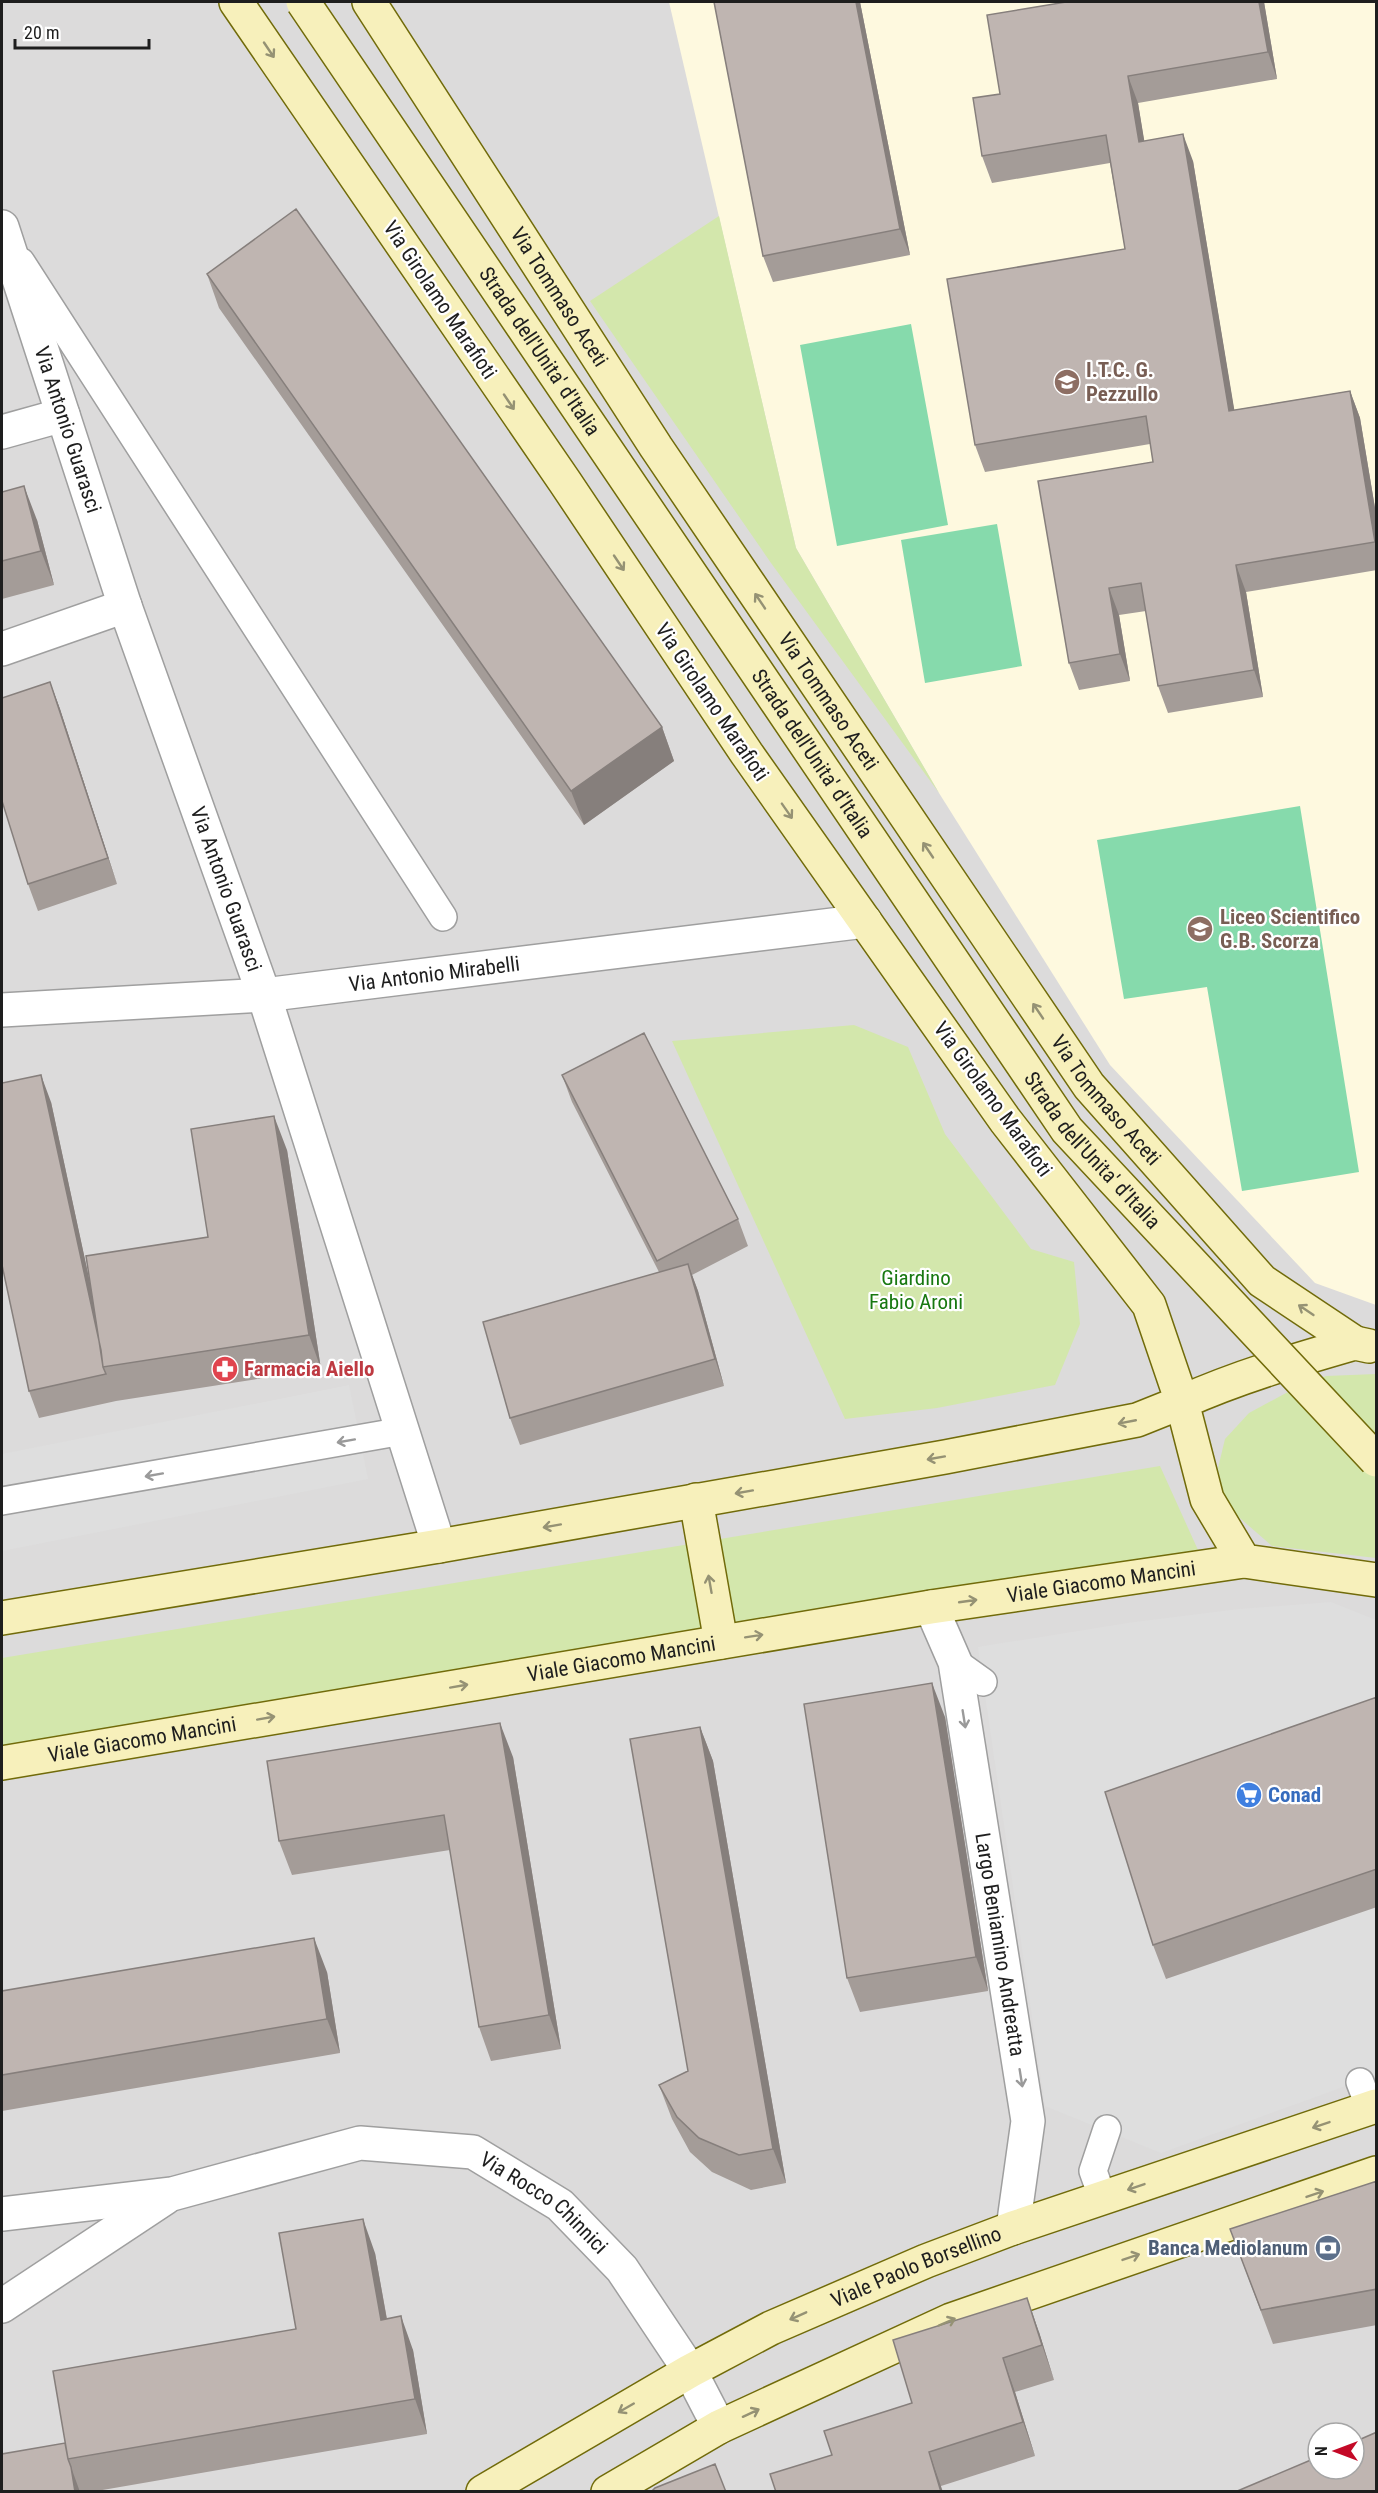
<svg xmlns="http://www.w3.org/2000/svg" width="1378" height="2493" font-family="'Roboto Condensed',sans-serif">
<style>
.residential{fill:#dcdbdb;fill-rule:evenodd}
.education{fill:#fef9df}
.grass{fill:#d3e7ac}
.pitch{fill:#86daac}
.parking{fill:#dedede}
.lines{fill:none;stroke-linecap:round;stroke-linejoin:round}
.lane-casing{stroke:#9f9f9f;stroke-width:30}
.street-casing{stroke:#9f9f9f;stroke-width:36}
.secondary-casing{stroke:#716b0a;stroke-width:36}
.lane{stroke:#fff;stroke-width:27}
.street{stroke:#fff;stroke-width:33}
.secondary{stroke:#f7f0bb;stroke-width:33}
.secondary-bridge-casing{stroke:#716b0a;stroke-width:36;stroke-linecap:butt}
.secondary-bridge{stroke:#f7f0bb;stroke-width:33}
.wall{fill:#a49c98}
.shaded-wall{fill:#867f7c}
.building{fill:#bfb5b1;stroke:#867f7c;stroke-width:1.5}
.oneway{stroke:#959274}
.oneway2{stroke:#9a9a9a}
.labels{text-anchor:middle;stroke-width:4.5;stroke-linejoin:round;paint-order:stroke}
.street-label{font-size:21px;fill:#1e1e1e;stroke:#fff}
.education-label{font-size:21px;font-weight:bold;fill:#785e54;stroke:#fff;text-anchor:start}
.park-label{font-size:21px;fill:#187810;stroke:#fff}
.health-label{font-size:21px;font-weight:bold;fill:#be3a42;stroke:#fff;text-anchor:start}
.shop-label{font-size:21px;font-weight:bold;fill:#366cbe;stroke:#fff;text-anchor:start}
.service-label{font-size:21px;font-weight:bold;fill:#4e5e75;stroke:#fff;text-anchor:end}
</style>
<rect width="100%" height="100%" fill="#efeae5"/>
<path class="residential" d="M2 2H1376V2491L2 2492ZM1318 2433H1354V2469H1318Z"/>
<path class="education" d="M669 2H1376V1305L1315 1283 1110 1065 939 793 796 548Z"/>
<path class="grass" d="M719 216 796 548 939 793 771 563 590 301Z
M854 1025 908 1047 945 1134 1031 1249 1074 1262 1080 1324 1055 1385 937 1408 845 1419 672 1041Z
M1376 1374V1558L1272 1546 1233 1512 1224 1496 1218 1468 1225 1439 1249 1413 1286 1393 1326 1376Z
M1160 1466 1198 1550 2 1748V1658Z"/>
<path class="pitch" d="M911 324 948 525 837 546 800 345Z
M997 524 1022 666 925 683 901 540Z
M1300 806 1359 1172 1242 1191 1207 987 1124 999 1097 840Z"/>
<path class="parking" d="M349 1385 368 1479 2 1551V1454Z
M1331 1602 1376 1620V2075L1161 2153 1045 2106 978 1647 1127 1623 1239 1609Z"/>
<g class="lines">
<defs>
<path id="lane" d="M21 262 443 917
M2 1501 403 1431
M955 1662 983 1682
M1360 2082 1370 2108
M1103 2199 1093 2171 1107 2129"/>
<g id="street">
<path id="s1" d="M2 227 125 606 264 995 439 1546"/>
<path d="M2 432 63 415"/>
<path d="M2 649 125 606"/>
<path id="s2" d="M2 1010 264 995 865 921"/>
<path id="s3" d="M931 1607 955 1662 1028 2121 1013 2228"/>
<path id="s4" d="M2 2214 172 2194 360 2143 473 2152 560 2205 622 2269 690 2371 719 2427"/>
<path d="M2 2306 165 2198"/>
</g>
<g id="secondary">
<path id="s5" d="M369 2 656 447 1089 1086 1262 1281 1355 1343"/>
<path d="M1369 1346 1355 1343C1296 1360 1238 1377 1182 1402L1207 1499 1244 1561 1376 1580"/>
<path d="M696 1500 721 1642"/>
<path d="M2 1618 439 1546 945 1457 1137 1420 1182 1402 1149 1305 1005 1120 747 754 565 482 236 2"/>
<path id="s6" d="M2 1763 931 1607 1244 1561"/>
<path id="s7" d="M483 2492 690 2371 771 2328 926 2261 1013 2228 1376 2106"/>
<path d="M608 2492 719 2427 951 2320 1376 2173"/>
</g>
</defs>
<use href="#lane" class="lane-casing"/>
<use href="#street" class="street-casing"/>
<use href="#secondary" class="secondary-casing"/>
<use href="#lane" class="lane"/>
<use href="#street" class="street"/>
<use href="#secondary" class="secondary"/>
<defs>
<g id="secondary-bridge">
<path id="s8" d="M303 2 1067 1130 1376 1460"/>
</g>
</defs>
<use href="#secondary-bridge" class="secondary-bridge-casing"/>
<use href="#secondary-bridge" class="secondary-bridge"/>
</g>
<path class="wall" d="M714 2H860L910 255 773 282 763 256Z
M1066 2H1264L1277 79 1138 103 1144 141 1193 161 1234 410 1350 391 1360 418 1377 520V570L1246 592 1263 697 1168 713 1158 686 1146 611 1119 615 1130 681 1079 690 1069 663 1153 462 1150 444 985 472 975 445 1125 249 1110 163 992 183 982 156 1000 94Z
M207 274 662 727 674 761 584 825 219 308Z
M2 492 37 520 54 585 2 599Z
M50 682 60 709 117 884 38 911 28 884Z
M562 1075 738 1219 748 1246 692 1275 698 1291 724 1386 520 1445 510 1418 659 1272 572 1102Z
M51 1102 91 1288 208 1237 287 1150 321 1369 116 1401 39 1418 29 1391Z
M1377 1697V1907L1166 1979 1153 1945Z
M945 1717 988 1991 860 2012 847 1978Z
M700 1727 713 1761 786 2183 751 2190 712 2172 690 2152 672 2119 659 2085 688 2071Z
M513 1757 561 2049 491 2061 479 2027 450 1850 292 1875 279 1841Z
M327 1972 340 2053 2 2111V1991Z
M1377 2181V2325L1273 2344 1230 2229Z
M375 2253 387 2319 413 2350 427 2434 91 2492H2L65 2443 296 2329Z
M1039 2332 1054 2380 1015 2392 1035 2456 941 2486 832 2455 912 2403Z"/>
<path class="shaded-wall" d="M856 2H860L910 255 900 229Z
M1259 2H1264L1277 79 1268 52Z
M1128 76 1138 103 1149 169 1139 142Z
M1183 134 1193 161 1239 438 1229 411Z
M1350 391 1360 418 1377 520V547L1375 542Z
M24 486 37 520 54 585 41 551Z
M1236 565 1246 592 1263 697 1254 670Z
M1109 588 1119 615 1130 681 1120 654Z
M50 682 60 709 117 884 108 858Z
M662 727 674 761 584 825 571 791Z
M41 1075 51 1102 108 1366 104 1367Z
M274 1116 287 1150 321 1369 309 1335Z
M688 1264 698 1291 724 1386 715 1359Z
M932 1683 945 1717 988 1991 976 1957Z
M500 1723 513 1757 561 2049 549 2015Z
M700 1727 713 1761 786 2183 773 2149Z
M314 1938 327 1972 340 2053 327 2019Z
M363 2219 375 2253 393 2354 381 2320Z
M1027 2298 1039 2332 1054 2380 1042 2345Z
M401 2316 413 2350 427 2434 415 2399Z
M1003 2358 1015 2392 1035 2456 1023 2422Z
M929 2452 943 2492H941Z
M71 2467 80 2492H75Z"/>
<path class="building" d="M714 2H856L900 229 763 256Z
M1066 2H1259L1268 52 1128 76 1139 142 1183 134 1229 411 1350 391 1375 542 1236 565 1254 670 1158 686 1141 583 1109 588 1120 654 1069 663 1038 481 1153 462 1146 416 975 445 947 279 1125 249 1106 135 982 156 973 98 1000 94 987 15Z
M296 209 662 727 571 791 207 274Z
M24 486 41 551 2 561V492Z
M50 682 108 858 28 884 2 801V698Z
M644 1033 738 1219 657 1261 562 1075Z
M41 1075 101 1350 103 1367 106 1374 29 1391 2 1265V1083Z
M274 1116 309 1335 103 1367 86 1256 208 1237 191 1129Z
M688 1264 715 1359 510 1418 483 1322Z
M932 1683 976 1957 847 1978 804 1704Z
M1377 1697V1869L1153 1945 1105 1792Z
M500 1723 549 2015 479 2027 444 1815 279 1841 267 1761Z
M700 1727 773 2149 739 2155 699 2138 677 2117 659 2085 688 2071 630 1739Z
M314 1938 327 2019 2 2075V1991Z
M1377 2181V2289L1261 2310 1230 2229Z
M363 2219 381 2320 401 2316 415 2399 68 2459 53 2371 296 2329 279 2233Z
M1027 2298 1042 2345 1003 2358 1023 2422 929 2452 941 2492H776L770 2474 832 2455 824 2431 912 2403 893 2340Z
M1377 2432V2492H1235L1318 2457V2469H1354V2442Z
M65 2443 68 2459 71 2467 75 2492H2V2454Z
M715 2464 726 2492H651L655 2488Z"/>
<defs><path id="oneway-shaft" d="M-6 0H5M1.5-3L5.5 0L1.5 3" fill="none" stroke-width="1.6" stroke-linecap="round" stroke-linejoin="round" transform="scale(1.5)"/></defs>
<g class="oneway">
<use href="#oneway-shaft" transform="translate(269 50) rotate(56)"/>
<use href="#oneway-shaft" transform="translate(509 402) rotate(56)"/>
<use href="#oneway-shaft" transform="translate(619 563) rotate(56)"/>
<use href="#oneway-shaft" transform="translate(760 601) rotate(-124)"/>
<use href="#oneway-shaft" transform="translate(787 811) rotate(55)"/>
<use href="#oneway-shaft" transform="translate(928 850) rotate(-124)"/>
<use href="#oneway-shaft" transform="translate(1038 1011) rotate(-124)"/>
<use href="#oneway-shaft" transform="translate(1306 1310) rotate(-146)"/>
<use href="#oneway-shaft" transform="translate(1127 1422) rotate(169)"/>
<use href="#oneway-shaft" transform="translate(936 1458) rotate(170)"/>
<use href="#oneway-shaft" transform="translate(744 1492) rotate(170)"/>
<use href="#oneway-shaft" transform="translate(552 1526) rotate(170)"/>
<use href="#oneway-shaft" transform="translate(710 1584) rotate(-100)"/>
<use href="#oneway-shaft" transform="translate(968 1601) rotate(-8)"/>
<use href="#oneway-shaft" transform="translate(754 1636) rotate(-9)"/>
<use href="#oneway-shaft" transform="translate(459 1686) rotate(-10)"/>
<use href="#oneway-shaft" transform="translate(266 1718) rotate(-10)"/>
<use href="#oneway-shaft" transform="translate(1321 2125) rotate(161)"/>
<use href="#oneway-shaft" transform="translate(1136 2187) rotate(161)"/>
<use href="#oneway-shaft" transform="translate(1315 2194) rotate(-19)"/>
<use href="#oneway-shaft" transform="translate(1131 2257) rotate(-19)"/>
<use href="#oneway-shaft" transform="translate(798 2316) rotate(156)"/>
<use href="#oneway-shaft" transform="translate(947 2322) rotate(-23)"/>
<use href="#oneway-shaft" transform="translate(626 2408) rotate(150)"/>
<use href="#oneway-shaft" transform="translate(751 2413) rotate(-25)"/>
</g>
<g class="oneway2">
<use href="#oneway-shaft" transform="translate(346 1441) rotate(170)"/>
<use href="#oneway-shaft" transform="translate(154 1475) rotate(170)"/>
<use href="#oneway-shaft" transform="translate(964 1719) rotate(81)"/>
<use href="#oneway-shaft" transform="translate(1021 2078) rotate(81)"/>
</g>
<defs>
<symbol id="school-disc" viewBox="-11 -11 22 22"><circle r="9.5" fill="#8d6e63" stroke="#fff"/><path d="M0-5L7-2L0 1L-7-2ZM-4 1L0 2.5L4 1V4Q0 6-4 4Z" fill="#fff"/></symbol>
<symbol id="pharmacy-disc" viewBox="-11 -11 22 22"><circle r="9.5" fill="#e0444e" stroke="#fff"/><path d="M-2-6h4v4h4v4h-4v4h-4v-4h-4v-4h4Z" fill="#fff"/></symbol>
<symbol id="supermarket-disc" viewBox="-11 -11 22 22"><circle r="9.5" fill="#3f7fe0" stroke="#fff"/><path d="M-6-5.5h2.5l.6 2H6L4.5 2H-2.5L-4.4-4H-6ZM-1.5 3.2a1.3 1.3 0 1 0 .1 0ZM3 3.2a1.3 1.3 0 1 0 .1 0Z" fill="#fff"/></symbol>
<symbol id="bank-disc" viewBox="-11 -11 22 22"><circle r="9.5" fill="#5c6f8a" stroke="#fff"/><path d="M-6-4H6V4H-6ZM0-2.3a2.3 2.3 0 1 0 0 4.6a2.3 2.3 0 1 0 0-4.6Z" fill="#fff"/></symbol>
</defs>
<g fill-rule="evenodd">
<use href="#school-disc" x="1052" y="367" width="30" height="30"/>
<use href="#school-disc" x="1185" y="914" width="30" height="30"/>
<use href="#pharmacy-disc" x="210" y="1354" width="30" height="30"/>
<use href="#supermarket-disc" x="1234" y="1780" width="30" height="30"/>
<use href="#bank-disc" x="1313" y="2233" width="30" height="30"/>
</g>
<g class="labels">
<g class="street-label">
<text dy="7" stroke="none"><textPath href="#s5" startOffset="351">Via Tommaso Aceti</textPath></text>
<text transform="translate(440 300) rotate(56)" y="7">Via Girolamo Marafioti</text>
<text dy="7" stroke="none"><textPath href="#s8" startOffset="422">Strada dell'Unita' d'Italia</textPath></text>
<text dy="7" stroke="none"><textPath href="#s1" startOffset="213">Via Antonio Guarasci</textPath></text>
<text transform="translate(712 702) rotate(56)" y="7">Via Girolamo Marafioti</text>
<text dy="7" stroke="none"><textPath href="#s5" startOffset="837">Via Tommaso Aceti</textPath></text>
<text dy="7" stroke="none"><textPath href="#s8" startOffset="908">Strada dell'Unita' d'Italia</textPath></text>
<text dy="7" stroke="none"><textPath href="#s1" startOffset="699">Via Antonio Guarasci</textPath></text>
<text dy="7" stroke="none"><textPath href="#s2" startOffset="434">Via Antonio Mirabelli</textPath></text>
<text transform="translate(993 1099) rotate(54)" y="7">Via Girolamo Marafioti</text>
<text dy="7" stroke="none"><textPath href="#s5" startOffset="1323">Via Tommaso Aceti</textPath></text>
<text dy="7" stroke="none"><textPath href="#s8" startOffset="1394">Strada dell'Unita' d'Italia</textPath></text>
<text dy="7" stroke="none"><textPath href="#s6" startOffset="1114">Viale Giacomo Mancini</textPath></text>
<text dy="7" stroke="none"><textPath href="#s6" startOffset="628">Viale Giacomo Mancini</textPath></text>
<text dy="7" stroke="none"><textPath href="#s6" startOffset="142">Viale Giacomo Mancini</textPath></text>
<text dy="7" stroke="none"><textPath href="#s3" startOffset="346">Largo Beniamino Andreatta</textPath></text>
<text dy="7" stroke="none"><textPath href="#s4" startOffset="567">Via Rocco Chinnici</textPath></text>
<text dy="7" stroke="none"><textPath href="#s7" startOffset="489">Viale Paolo Borsellino</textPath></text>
</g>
<g class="education-label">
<text x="1086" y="377">I.T.C. G.<tspan x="1086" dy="24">Pezzullo</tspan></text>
<text x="1220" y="924">Liceo Scientifico<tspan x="1220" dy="24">G.B. Scorza</tspan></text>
</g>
<g class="park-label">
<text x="916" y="1285">Giardino<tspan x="916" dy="24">Fabio Aroni</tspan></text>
</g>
<g class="health-label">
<text x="244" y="1376">Farmacia Aiello</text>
</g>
<g class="shop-label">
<text x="1268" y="1802">Conad</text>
</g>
<g class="service-label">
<text x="1308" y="2255">Banca Mediolanum</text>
</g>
</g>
<rect width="1378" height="2493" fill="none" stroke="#1e1e1e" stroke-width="6"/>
<g transform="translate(1336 2451) rotate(270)"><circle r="28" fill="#ffffff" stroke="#a5a5a5" stroke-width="1.5"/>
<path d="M0-4.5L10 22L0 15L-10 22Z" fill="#c40927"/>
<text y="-9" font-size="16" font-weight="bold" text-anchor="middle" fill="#1e1e1e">N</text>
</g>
<path d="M15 39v9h134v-9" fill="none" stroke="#1e1e1e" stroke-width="3"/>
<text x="24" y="39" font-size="18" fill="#1e1e1e" stroke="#ffffff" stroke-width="4.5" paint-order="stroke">20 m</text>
</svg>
